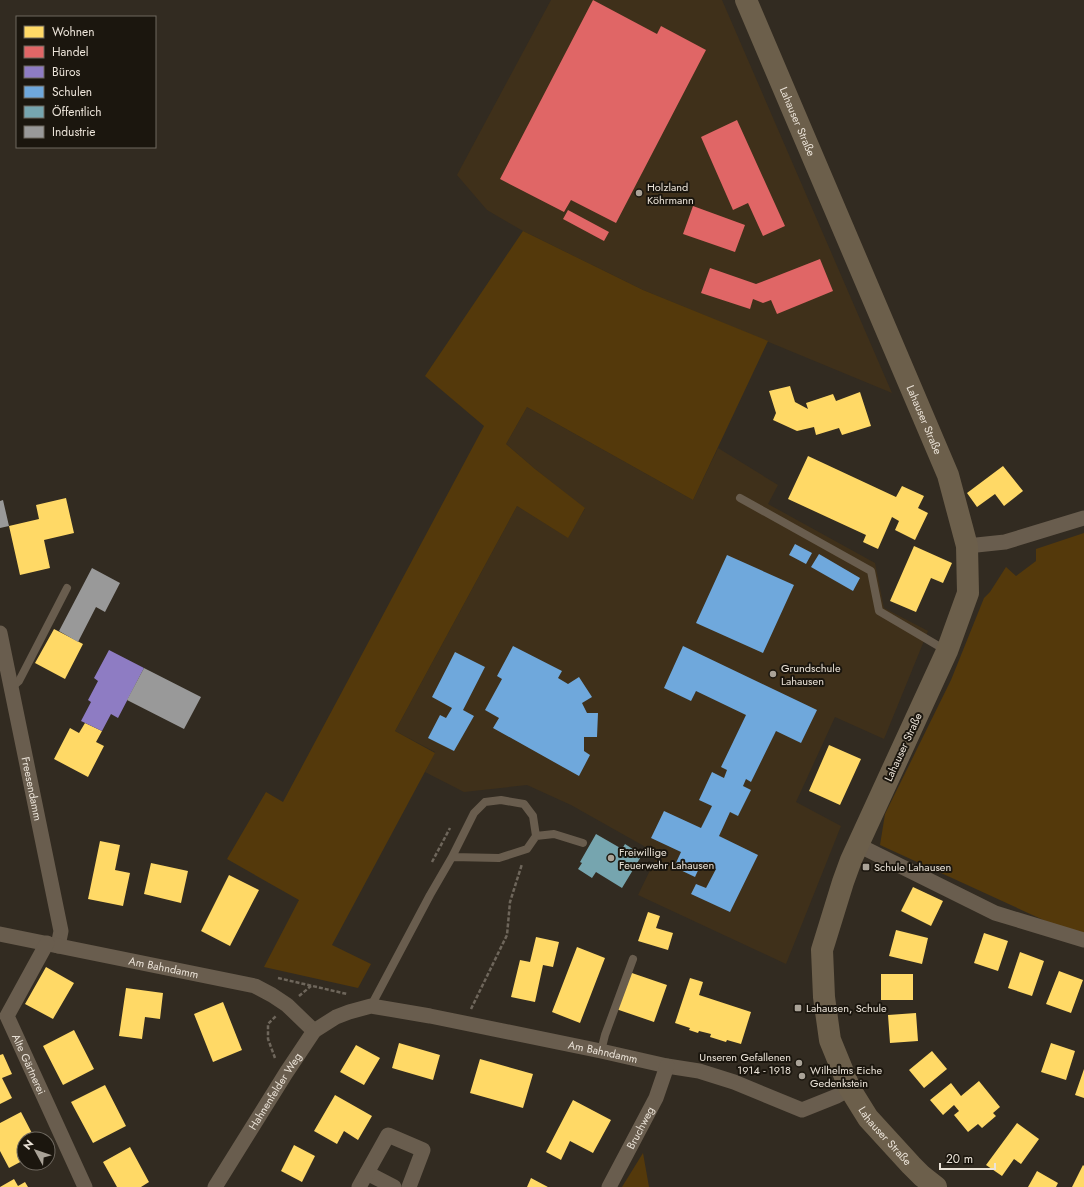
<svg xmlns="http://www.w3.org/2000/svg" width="1084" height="1187" font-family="Jost,sans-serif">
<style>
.built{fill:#3f301a}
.green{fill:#54390b}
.homes{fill:#ffd966}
.shops{fill:#e06666}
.offices{fill:#8e7cc3}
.schools{fill:#6fa8dc}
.public{fill:#76a5af}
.industry{fill:#999}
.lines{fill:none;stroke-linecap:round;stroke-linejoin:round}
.path{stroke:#6e665b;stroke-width:2.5;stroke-dasharray:4 2;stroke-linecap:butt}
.lane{stroke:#695d4e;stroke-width:8}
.street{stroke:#695d4e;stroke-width:15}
.secondary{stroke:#6c5f4b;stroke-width:22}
.poi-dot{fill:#aaa398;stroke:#1b160e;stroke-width:1.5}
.labels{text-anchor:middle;stroke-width:4;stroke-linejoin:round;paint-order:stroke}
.street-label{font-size:11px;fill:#ebe3d8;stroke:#1b160e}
.poi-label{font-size:11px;fill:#ebe3d8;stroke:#1b160e;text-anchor:start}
</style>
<rect width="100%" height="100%" fill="#322b21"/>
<path class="built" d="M551 0H722L892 393 643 290 523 231 487 210 457 175Z
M527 407 693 500 718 448 778 485 768 504 875 563 884 608 928 631 884 739 835 717 796 802 841 826 786 964 638 895 658 854 571 805 527 785 464 792 425 772 435 752 395 731 517 506 567 537 585 509 535 469 506 444Z"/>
<path class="green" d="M523 231 643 290 768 341 693 500 527 407 506 444 535 469 585 508 568 538 517 506 395 731 435 753 332 945 371 964 358 988 264 967 299 900 227 859 266 792 283 802 484 426 425 376Z
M1084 533V935L1063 929 880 845 885 814 951 680 984 598 990 592 1006 567 1016 576 1036 561V549Z
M643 1153 649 1187H622Z"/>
<path class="homes" d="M790 386 795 402 808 409 806 403 833 394 836 401 860 392 871 426 842 435 839 428 816 435 814 427 797 431 773 420 776 413 769 391Z
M808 456 896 497 902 486 924 496 918 508 928 513 915 540 895 530 899 521 892 517 878 549 863 542 866 535 788 499Z
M1003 466 1023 491 1004 506 995 494 977 507 967 493Z
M66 498 74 533 44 540 50 568 20 575 9 526 39 519 36 505Z
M914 546 952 563 943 583 931 578 916 612 890 601Z
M54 629 83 644 65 679 35 663Z
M85 723 102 731 96 742 104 746 88 777 54 759 70 728 79 733Z
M829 745 861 759 840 805 809 791Z
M100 841 120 845 115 870 130 873 123 906 88 899Z
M151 863 188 871 181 903 144 894Z
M229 875 259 890 230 946 201 931Z
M913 887 943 901 931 926 901 911Z
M648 912 660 916 656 928 673 933 668 950 638 941Z
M896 930 928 938 922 964 889 956Z
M984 933 1008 941 998 971 974 963Z
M536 937 559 942 553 967 543 965 535 1002 511 997 520 960 530 962Z
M577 947 605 958 580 1023 552 1012Z
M1020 952 1044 961 1032 996 1008 988Z
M46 967 74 983 53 1019 25 1004Z
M1059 971 1083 980 1071 1013 1046 1004Z
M629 972 667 985 654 1022 616 1009Z
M881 974H913V1000H881Z
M690 978 703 982 699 995 751 1012 741 1044 727 1040 726 1042 710 1037 711 1034 699 1031 698 1033 689 1030 690 1028 675 1023Z
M126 988 163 993 160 1019 145 1017 142 1039 119 1036Z
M223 1002 242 1050 213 1062 194 1014Z
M916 1013 918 1041 890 1043 888 1015Z
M74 1030 94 1069 63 1085 43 1046Z
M399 1043 440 1055 433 1080 392 1068Z
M1051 1043 1075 1051 1066 1080 1041 1072Z
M356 1045 380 1058 364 1085 340 1072Z
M932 1051 947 1069 924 1088 909 1070Z
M3 1054 12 1074 2 1078 12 1098 0 1104V1055Z
M480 1059 533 1074 523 1108 470 1093Z
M1084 1069V1098L1075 1095Z
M979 1081 1000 1107 993 1113 996 1116 982 1128 978 1124 968 1132 954 1115 959 1111 954 1105 943 1115 930 1100 951 1083 961 1096Z
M105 1085 126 1126 93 1143 71 1102Z
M335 1095 372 1116 358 1140 344 1131 337 1144 314 1131Z
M573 1100 611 1120 593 1153 570 1141 561 1160 546 1152Z
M21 1112 35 1139H24V1160L9 1168 0 1151V1123Z
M1017 1123 1039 1139 1021 1164 1014 1159 1002 1176 986 1165Z
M294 1145 315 1156 302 1182 281 1171Z
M130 1147 149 1182 141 1187H117L103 1162Z
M1083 1165 1084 1166V1187H1072Z
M1037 1171 1058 1183 1056 1187H1028Z
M531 1178 548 1187H527Z
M14 1179 18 1186 25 1182 28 1187H0Z"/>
<path class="shops" d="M593 0 657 34 661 26 706 50 616 223 571 200 564 212 500 179Z
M737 120 785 226 763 236 748 203 733 210 701 137Z
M693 206 745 225 735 252 683 234Z
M568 210 609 232 604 241 563 219Z
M820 259 833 291 777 314 771 300 763 303 753 299 750 309 701 293 710 268 756 284Z"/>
<path class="offices" d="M109 650 144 668 118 718 111 714 102 731 81 721 91 702 88 700 98 681 94 678Z"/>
<path class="schools" d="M795 544 812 553 806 564 789 555Z
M819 554 860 578 853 591 811 567Z
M727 555 794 585 763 653 696 623Z
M513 646 562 671 558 678 568 684 579 677 592 697 582 703 587 713H598L597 737H584V751L590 755 579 776 493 728 499 718 485 710 502 679 497 676Z
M683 646 817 710 801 743 776 731 751 782 746 779 743 786 751 790 738 816 730 812 719 836 758 855 730 912 691 894 696 884 706 888 716 869 702 862 695 877 674 867 681 852 651 838 664 811 701 828 712 806 699 800 712 772 724 778 727 770 721 767 746 715 696 691 691 701 664 688Z
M455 652 485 667 463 710 474 716 454 751 428 738 440 715 446 718 452 708 432 697Z"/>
<path class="public" d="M596 834 622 849 625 844 642 855 622 888 596 872 592 878 578 869 582 863 580 862Z"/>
<path class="industry" d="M3 500 9 526 0 528V501Z
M92 568 120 583 105 612 96 607 78 642 59 631Z
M144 668 201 697 184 729 127 700Z"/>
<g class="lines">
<path class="path" d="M432 862 450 828
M278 978 347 994
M299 996 311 986
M471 1009 507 935 510 902 522 864
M275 1058 268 1039V1024L276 1016"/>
<path class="lane" d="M740 498 871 571 879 611 947 651
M11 688 19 681 67 588
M501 800 524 804 533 816 536 836 527 849 499 858 452 857 474 813 485 802Z
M536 836 554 834 583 843
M371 1006 430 895 452 857
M601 1051 605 1035 633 959"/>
<g class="street">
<path d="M967 546 1005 542 1084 518"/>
<path id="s1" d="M0 633 61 931 58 946"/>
<path d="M858 845 995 913 1084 940"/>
<path id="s2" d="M0 934 255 986 272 995 287 1005 314 1031"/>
<path id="s3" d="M47 943 7 1016 85 1187"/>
<path d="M367 1173 394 1187"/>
<path id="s4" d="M215 1187 286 1073 314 1031 336 1017 349 1012 371 1006 430 1016 601 1051 667 1066 699 1071 734 1082 802 1110 837 1096 850 1089"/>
<path d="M359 1187 388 1135 423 1150 409 1187"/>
<path id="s5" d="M609 1187 656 1098 667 1066"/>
</g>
<path class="secondary" id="s6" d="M746 0 948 475 967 546 968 593 947 651 851 860 843 882 822 950 824 997 830 1040 850 1089 868 1118 911 1165 922 1176 936 1187"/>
</g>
<g class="poi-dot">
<circle cx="639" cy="193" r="4"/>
<circle cx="773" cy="674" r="4"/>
<circle cx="611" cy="858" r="4"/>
<rect x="862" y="863" width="8" height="8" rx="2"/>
<rect x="794" y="1004" width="8" height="8" rx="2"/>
<circle cx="799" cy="1063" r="4"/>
<circle cx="802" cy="1076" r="4"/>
</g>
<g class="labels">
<g class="street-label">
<text dy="4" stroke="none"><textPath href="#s6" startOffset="132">Lahauser Straße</textPath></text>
<text dy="4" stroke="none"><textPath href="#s6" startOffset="456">Lahauser Straße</textPath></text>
<text transform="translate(903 747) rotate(-65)" y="4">Lahauser Straße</text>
<text dy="4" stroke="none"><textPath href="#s1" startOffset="159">Freesendamm</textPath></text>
<text dy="4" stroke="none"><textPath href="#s2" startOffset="167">Am Bahndamm</textPath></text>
<text dy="4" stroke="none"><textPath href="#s4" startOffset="484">Am Bahndamm</textPath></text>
<text dy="4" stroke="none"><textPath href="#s3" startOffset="136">Alte Gärtnerei</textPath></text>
<text dy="4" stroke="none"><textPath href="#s4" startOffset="113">Hahnenfelder Weg</textPath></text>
<text dy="4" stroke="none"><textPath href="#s5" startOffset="67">Bruchweg</textPath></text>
<text dy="4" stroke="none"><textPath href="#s6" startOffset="1225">Lahauser Straße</textPath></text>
</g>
<g class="poi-label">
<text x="647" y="191">Holzland<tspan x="647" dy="13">Köhrmann</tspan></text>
<text x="781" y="672">Grundschule<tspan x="781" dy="13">Lahausen</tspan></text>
<text x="619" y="856">Freiwillige<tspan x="619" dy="13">Feuerwehr Lahausen</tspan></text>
<text x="874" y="871">Schule Lahausen</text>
<text x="806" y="1012">Lahausen, Schule</text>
<text x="791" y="1061" text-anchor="end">Unseren Gefallenen<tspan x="791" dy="13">1914 - 1918</tspan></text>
<text x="810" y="1074">Wilhelms Eiche<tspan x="810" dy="13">Gedenkstein</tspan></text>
</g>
</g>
<rect x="16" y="16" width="140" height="132" fill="#1b160e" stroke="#6e685f"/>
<rect x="24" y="26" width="20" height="12" fill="#ffd966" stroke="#6e685f"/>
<text x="52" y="36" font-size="12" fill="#ebe3d8">Wohnen</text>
<rect x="24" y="46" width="20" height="12" fill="#e06666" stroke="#6e685f"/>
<text x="52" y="56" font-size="12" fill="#ebe3d8">Handel</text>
<rect x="24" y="66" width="20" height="12" fill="#8e7cc3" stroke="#6e685f"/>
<text x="52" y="76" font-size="12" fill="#ebe3d8">Büros</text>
<rect x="24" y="86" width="20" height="12" fill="#6fa8dc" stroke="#6e685f"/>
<text x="52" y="96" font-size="12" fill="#ebe3d8">Schulen</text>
<rect x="24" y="106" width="20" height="12" fill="#76a5af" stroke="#6e685f"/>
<text x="52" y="116" font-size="12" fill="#ebe3d8">Öffentlich</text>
<rect x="24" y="126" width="20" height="12" fill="#999999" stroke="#6e685f"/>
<text x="52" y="136" font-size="12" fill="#ebe3d8">Industrie</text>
<g transform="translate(36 1151) rotate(310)"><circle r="19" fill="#1b160e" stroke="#6e685f"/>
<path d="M0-3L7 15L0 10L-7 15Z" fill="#aaa398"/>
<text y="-6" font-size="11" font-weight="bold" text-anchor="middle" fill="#ebe3d8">N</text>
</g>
<path d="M940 1163v6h55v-6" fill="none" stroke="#ebe3d8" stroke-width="2"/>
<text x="946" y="1163" font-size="12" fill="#ebe3d8" stroke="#1b160e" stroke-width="3" paint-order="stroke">20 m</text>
</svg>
